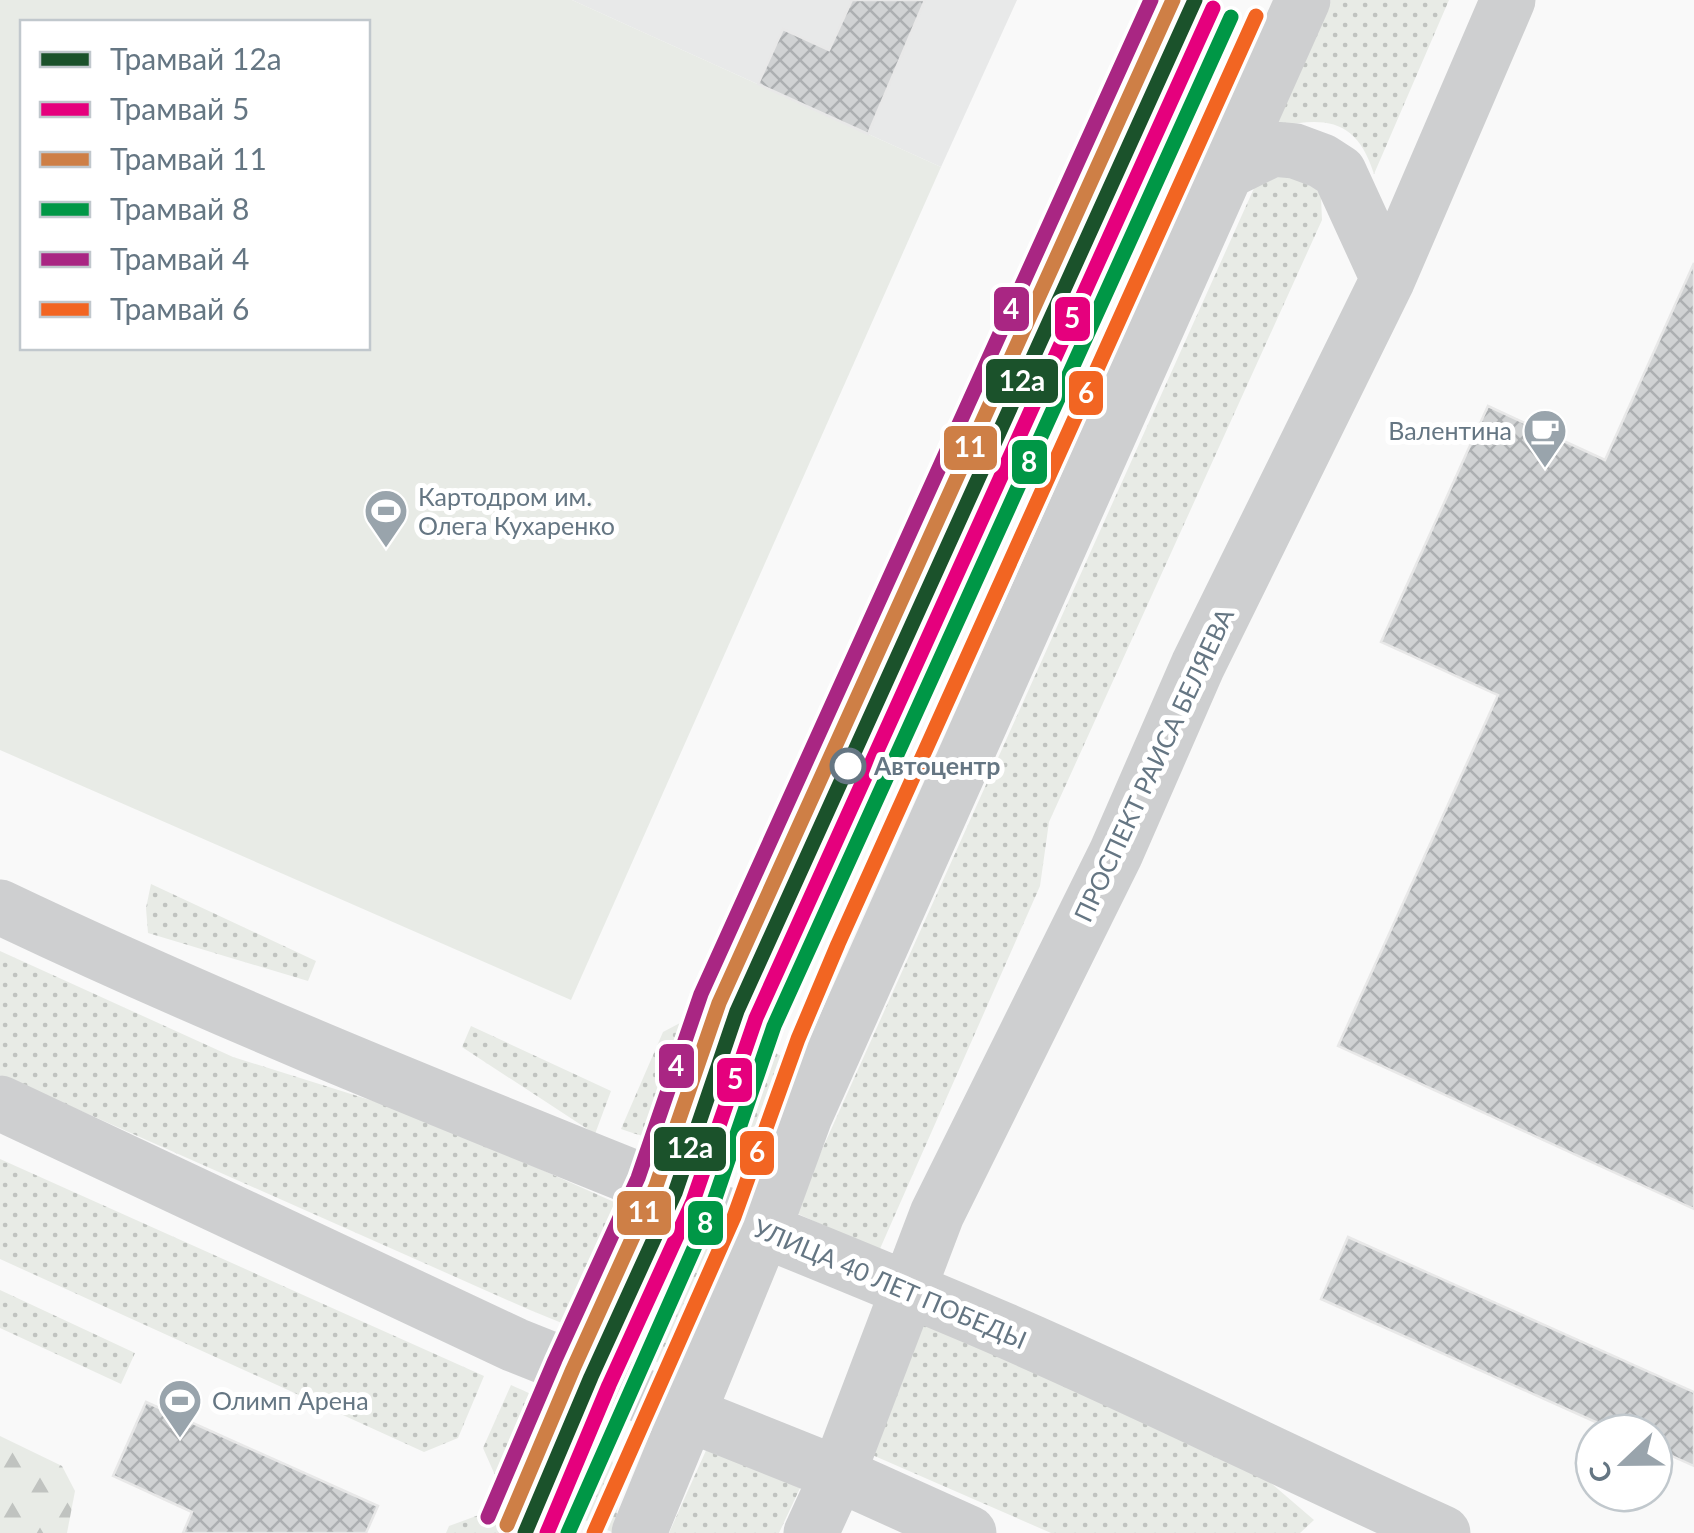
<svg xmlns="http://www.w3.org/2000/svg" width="1694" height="1533" font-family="Lato,sans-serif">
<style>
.built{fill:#e8e9e9}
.grass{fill:url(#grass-dots)}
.forest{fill:url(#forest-firs)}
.pitch{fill:#e8ebe6;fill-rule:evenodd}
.building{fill:url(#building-cross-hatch);stroke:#e8e8e8;stroke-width:2.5}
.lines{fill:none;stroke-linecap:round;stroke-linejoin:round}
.tertiary{stroke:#cecfd0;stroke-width:55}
.tram-1-casing{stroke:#fff;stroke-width:22}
.tram-2-casing{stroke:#fff;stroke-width:22}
.tram-3-casing{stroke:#fff;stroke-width:22}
.tram-4-casing{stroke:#fff;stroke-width:22}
.tram-5-casing{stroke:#fff;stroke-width:22}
.tram-6-casing{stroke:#fff;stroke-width:22}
.tram-1{stroke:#1b522b;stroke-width:15}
.tram-2{stroke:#e5007d;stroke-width:15}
.tram-3{stroke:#ce7f46;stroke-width:15}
.tram-4{stroke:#009746;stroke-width:15}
.tram-5{stroke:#a92683;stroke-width:15}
.tram-6{stroke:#f26522;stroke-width:15}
.stop-dot{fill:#fff;stroke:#657683;stroke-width:5}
.labels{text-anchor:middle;stroke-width:10;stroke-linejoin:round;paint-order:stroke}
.poi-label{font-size:25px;fill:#657683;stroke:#fff;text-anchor:start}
.street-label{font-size:25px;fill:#657683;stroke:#fff}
.stop-label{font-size:25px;font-weight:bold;fill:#657683;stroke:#fff;text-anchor:start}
.line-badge{stroke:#fff;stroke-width:4}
.badge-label{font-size:28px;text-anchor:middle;font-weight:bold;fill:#fff}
</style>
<defs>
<pattern id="grass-dots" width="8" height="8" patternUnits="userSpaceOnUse" patternTransform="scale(2.5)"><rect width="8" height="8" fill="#e8ebe6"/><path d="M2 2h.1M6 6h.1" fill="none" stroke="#c0c3c0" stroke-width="1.8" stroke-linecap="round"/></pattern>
<pattern id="forest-firs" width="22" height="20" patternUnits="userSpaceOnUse" patternTransform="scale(2.5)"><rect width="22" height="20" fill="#e8ebe6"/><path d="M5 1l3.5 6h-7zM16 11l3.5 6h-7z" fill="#c0c3c0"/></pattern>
<pattern id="building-cross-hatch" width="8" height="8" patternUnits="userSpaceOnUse" patternTransform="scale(2.5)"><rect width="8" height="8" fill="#d0d2d3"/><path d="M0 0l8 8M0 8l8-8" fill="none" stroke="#acafb1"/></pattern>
</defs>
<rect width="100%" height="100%" fill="#f9f9f9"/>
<path class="built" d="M572 0H1017L941 167Z"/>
<path class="grass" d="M1331 0H1449L1374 174C1357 119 1326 116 1276 127Z
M1293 174 1309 178 1321 197 1322 220 1049 822 1040 886 879 1251 794 1212 1255 186 1273 178Z
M151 884 316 961 308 981 148 933 146 908Z
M0 951 233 1057 421 1116 733 1255 684 1373 530 1310 0 1075Z
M695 1015 794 1062C788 1076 784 1094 775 1106 741 1154 669 1147 621 1129L663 1032Z
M471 1026 611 1091 595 1134 462 1047Z
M0 1159 484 1376 458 1438 424 1452 0 1259Z
M0 1290 135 1353 121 1384 0 1328Z
M911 1317 1258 1472 1314 1520 1300 1533H1051L854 1447Z
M511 1385C587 1419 632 1439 614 1533L498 1482 483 1448Z
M708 1446 800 1488 779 1533H669Z
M487 1512 534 1533H446L449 1526Z"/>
<path class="forest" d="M0 1436 62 1466 75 1491 67 1533H0Z"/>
<path class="pitch" d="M0 0H572L941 167 571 1000 0 750ZM22 22H368V348H22Z"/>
<path class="building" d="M852 0H925L868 134 758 84 783 29 829 50Z
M1694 263V1209L1338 1046 1498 695 1381 642 1488 406 1605 460Z
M1348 1237 1694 1392V1466L1654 1448V1433H1620L1321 1299Z
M146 1402 378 1506 366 1533H183L192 1512 113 1476Z"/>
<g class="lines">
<path class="tertiary" d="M1226 172 1273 149 1295 151 1322 161 1339 172 1388 279
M0 907C319 1059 651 1180 976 1318 1134 1385 1287 1463 1443 1533
M0 1103 515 1345 838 1474 969 1533
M639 1533 763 1231 805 1116 1303 0
M811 1533 838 1474 937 1214 1116 853 1198 665 1388 279 1508 0"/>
<defs>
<path id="tram-1" d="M525 1533 591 1377 675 1193 737 1011 1195 0"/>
<path id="tram-2" d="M547 1533 609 1385 693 1201 756 1018 1213 8"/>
<path id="tram-3" d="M507 1525 573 1369 656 1186 719 1003 1173 0"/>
<path id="tram-4" d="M568 1533 711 1210 774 1026 1231 17"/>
<path id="tram-5" d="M488 1517 555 1360 638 1178 701 994 1151 0"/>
<path id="tram-6" d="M594 1533 734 1217 798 1039 838 944 1256 16"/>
</defs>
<use href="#tram-1" class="tram-1-casing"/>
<use href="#tram-2" class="tram-2-casing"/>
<use href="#tram-3" class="tram-3-casing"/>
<use href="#tram-4" class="tram-4-casing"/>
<use href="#tram-5" class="tram-5-casing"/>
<use href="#tram-6" class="tram-6-casing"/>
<use href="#tram-1" class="tram-1"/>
<use href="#tram-2" class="tram-2"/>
<use href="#tram-3" class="tram-3"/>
<use href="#tram-4" class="tram-4"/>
<use href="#tram-5" class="tram-5"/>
<use href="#tram-6" class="tram-6"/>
</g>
<defs>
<symbol id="cafe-pin" viewBox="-11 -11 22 30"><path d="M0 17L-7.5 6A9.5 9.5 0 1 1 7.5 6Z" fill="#99a4ac" stroke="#fff"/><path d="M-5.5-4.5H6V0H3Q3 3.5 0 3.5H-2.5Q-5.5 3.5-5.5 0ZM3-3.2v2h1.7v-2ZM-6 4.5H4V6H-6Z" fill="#fff"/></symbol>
<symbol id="stadium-pin" viewBox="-11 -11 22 30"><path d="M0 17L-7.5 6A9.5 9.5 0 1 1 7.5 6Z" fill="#99a4ac" stroke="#fff"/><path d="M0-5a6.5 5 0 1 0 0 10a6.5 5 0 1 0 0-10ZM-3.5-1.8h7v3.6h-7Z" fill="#fff"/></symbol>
</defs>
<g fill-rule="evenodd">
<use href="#cafe-pin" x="1520" y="406" width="50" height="68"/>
<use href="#stadium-pin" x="361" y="486" width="50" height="68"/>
<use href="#stadium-pin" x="155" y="1376" width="50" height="68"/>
</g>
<circle class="stop-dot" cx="848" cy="766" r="16"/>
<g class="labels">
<g class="poi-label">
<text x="1512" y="440" text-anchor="end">Валентина</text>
<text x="418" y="506">Картодром им.<tspan x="418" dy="29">Олега Кухаренко</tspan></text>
<text x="212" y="1410">Олимп Арена</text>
</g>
<g class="street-label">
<text transform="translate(1154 765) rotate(-65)" y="9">ПРОСПЕКТ РАИСА БЕЛЯЕВА</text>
<text transform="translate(890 1284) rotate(23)" y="9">УЛИЦА 40 ЛЕТ ПОБЕДЫ</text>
</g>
<g class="stop-label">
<text x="874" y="775">Автоцентр</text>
</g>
</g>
<g class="line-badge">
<rect x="992" y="285" width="39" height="48" rx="10" fill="#a92683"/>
<rect x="1053" y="295" width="39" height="48" rx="10" fill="#e5007d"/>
<rect x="984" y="357" width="76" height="48" rx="10" fill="#1b522b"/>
<rect x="1067" y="369" width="38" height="48" rx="10" fill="#f26522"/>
<rect x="942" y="424" width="57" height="48" rx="10" fill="#ce7f46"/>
<rect x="1010" y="438" width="39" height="48" rx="10" fill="#009746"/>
<rect x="657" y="1042" width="39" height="48" rx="10" fill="#a92683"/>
<rect x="715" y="1056" width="39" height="48" rx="10" fill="#e5007d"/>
<rect x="652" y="1125" width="76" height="48" rx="10" fill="#1b522b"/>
<rect x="738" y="1129" width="38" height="48" rx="10" fill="#f26522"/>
<rect x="615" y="1189" width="58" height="48" rx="10" fill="#ce7f46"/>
<rect x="686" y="1199" width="39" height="48" rx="10" fill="#009746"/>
</g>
<g class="badge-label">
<text x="1011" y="319">4</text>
<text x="1072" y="328">5</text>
<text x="1022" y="391">12а</text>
<text x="1086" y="403">6</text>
<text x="970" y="457">11</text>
<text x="1029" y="472">8</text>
<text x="676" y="1076">4</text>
<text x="735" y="1089">5</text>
<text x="690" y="1158">12а</text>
<text x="757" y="1162">6</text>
<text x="644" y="1222">11</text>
<text x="705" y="1233">8</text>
</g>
<rect x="20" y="20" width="350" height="330" fill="#ffffff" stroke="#c1c8cd" stroke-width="2.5"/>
<rect x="40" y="52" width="50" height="15" fill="#1b522b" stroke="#c1c8cd" stroke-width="2.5"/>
<text x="110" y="70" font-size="30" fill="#657683">Трамвай 12а</text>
<rect x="40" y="102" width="50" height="15" fill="#e5007d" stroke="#c1c8cd" stroke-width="2.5"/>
<text x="110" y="120" font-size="30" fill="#657683">Трамвай 5</text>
<rect x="40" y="152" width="50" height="15" fill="#ce7f46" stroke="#c1c8cd" stroke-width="2.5"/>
<text x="110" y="170" font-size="30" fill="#657683">Трамвай 11</text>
<rect x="40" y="202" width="50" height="15" fill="#009746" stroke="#c1c8cd" stroke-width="2.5"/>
<text x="110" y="220" font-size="30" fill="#657683">Трамвай 8</text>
<rect x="40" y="252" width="50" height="15" fill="#a92683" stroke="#c1c8cd" stroke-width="2.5"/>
<text x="110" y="270" font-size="30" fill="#657683">Трамвай 4</text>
<rect x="40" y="302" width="50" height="15" fill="#f26522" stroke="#c1c8cd" stroke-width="2.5"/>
<text x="110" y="320" font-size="30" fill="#657683">Трамвай 6</text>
<g transform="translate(1624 1463) rotate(248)"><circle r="48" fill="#ffffff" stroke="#c1c8cd" stroke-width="2.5"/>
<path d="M0-8L18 38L0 25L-18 38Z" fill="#99a4ac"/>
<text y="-15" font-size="28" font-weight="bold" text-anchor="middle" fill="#657683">С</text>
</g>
</svg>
